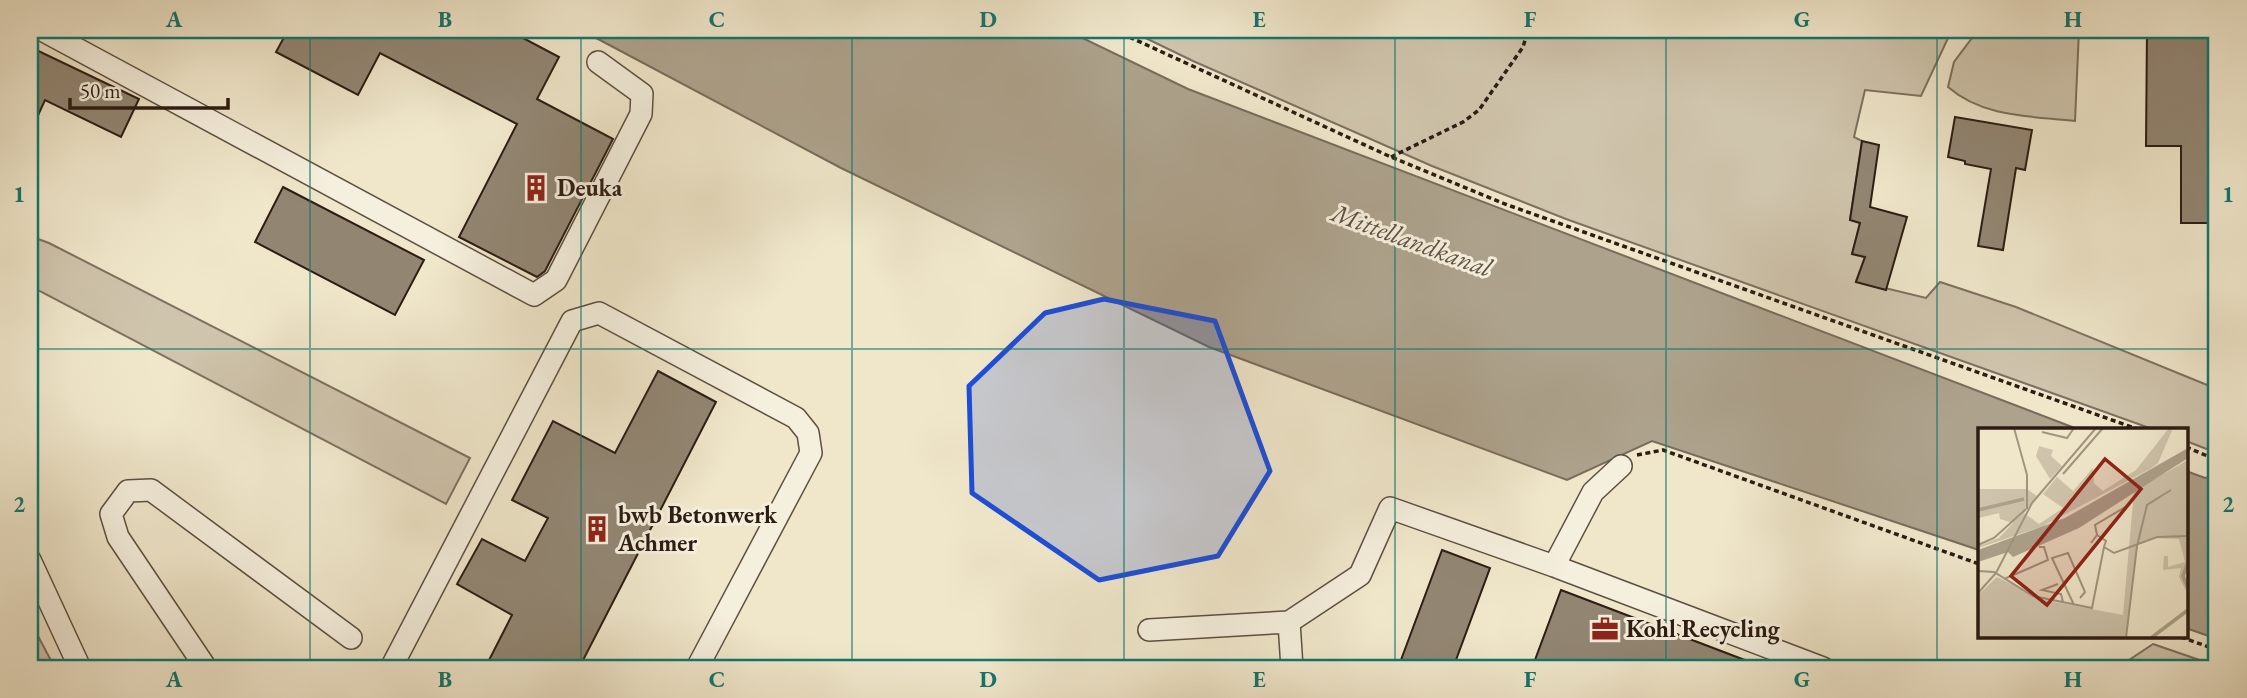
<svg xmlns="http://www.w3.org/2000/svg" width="2247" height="698" font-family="'EB Garamond',serif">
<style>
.green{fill:#cfc4ac;stroke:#7e7060;stroke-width:2}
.water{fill:#ada28c;stroke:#796c5c;stroke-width:2}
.building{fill:#928673;stroke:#2c1c13;stroke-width:2}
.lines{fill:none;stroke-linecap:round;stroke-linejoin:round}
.minor-casing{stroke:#5d4f41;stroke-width:24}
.path{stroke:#2c1c13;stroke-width:3.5;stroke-dasharray:5 3.5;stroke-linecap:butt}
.minor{stroke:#f5efdd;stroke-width:21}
.marked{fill:#1d4ed8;fill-opacity:0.2;stroke:#1d4ed8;stroke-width:5;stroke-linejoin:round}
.grid{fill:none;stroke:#0f766e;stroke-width:2;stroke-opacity:0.55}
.labels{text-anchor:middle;stroke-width:6;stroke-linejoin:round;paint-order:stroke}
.poi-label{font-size:24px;font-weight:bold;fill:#2c1c13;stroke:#f5efdd;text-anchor:start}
.water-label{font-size:26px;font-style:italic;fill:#605243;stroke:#f5efdd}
.inset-river{fill:none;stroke:#ada28c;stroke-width:3.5}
.inset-road{fill:none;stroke:#a29681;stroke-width:2}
.view{fill:#8f2418;fill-opacity:0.15;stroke:#8f2418;stroke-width:3.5}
.inset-edge{fill:none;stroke:#2c1c13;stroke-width:3.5}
.neatline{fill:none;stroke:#0f766e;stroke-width:2.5}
.grid-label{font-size:23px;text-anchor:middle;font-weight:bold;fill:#0f766e}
</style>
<rect width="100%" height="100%" fill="#f0e7cb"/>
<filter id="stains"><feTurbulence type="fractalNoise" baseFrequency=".00286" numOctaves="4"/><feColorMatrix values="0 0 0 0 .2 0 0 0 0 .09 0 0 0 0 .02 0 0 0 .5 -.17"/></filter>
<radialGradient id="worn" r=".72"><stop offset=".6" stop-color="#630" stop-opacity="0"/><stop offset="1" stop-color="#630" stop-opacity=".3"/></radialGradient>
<path class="green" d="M1129 30H1955L1948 38 1921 96 1865 90 1854 137 1862 141 1850 219 1860 223 1852 254 1865 257 1856 281 1926 298 1940 282 2016 307 2217 389V453L2186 441V430H2155L1566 219 1432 166 1193 61Z
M1978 30H2079L2075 121C2031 116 1984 118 1948 87L1954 62Z
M30 236 49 243 470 458 446 504 30 286Z
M30 621 55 668H30Z
M2153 644 2217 666V668H2117Z"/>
<path class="water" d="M581 30H1066L1188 89 2080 430H1979V550L1652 441 1567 480 1209 347 841 168Z
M2186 471 2205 478 2217 475V639L2186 628Z"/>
<path class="building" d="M288 30H508L559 57 537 99 613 139 545 271 537 277 459 237 517 124 380 53 358 95 276 52Z
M2147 30H2217V223H2181V146H2146Z
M30 47 139 99 121 137 45 100 30 133Z
M1955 117 2032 130 2025 170 2016 168 2003 250 1978 246 1991 169 1965 164V161L1948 157Z
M1862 141 1879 145 1870 207 1907 217 1886 290 1856 282 1865 257 1852 254 1860 223 1850 220Z
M283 187 424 260 395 315 255 242Z
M658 371 716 402 579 668H485L512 615 457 584 482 539 525 561 548 518 512 500 553 421 615 453Z
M1442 550 1490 568 1453 668H1398Z
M1561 590 1763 667 1762 668H1532Z"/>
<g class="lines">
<defs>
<path id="minor" d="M42 30 534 295 556 280 641 114 642 94 598 62
M30 560 80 668
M1554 566 1593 492 1621 466
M1289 622 1360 575 1390 508 1554 566 1823 668
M1149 630 1289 622 1292 668
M206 668 118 537 111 514 128 491 151 490 351 638
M391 668 572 321 599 313 796 418 808 433 811 453 697 668"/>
</defs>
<use href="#minor" class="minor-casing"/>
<path class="path" d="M1114 30 1391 157 1505 204 2140 430
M1391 157 1463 122 1479 110 1523 47 1528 30
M2186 447 2217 460
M1637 455 1663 450 1979 564
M2181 637 2217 650"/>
<use href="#minor" class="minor"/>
</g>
<path class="marked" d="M1104 299 1215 321 1270 471 1218 556 1099 580 972 493 969 386 1045 313Z"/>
<path class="grid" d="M310 30V668M581 30V668M852 30V668M1124 30V668M1395 30V668M1666 30V668M1937 30V668M30 349H2217"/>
<defs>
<symbol id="building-bare" viewBox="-9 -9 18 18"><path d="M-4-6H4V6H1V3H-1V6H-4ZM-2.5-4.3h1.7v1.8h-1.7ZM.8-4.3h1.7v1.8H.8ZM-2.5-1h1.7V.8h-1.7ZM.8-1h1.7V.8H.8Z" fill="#8f2418" stroke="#f5efdd" stroke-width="2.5" paint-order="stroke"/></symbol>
<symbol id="office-bare" viewBox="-9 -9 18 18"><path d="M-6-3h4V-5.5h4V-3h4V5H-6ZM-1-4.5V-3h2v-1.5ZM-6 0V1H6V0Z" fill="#8f2418" stroke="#f5efdd" stroke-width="2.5" paint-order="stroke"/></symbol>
</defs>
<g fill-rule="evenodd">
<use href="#building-bare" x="517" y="169" width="38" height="38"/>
<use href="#building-bare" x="578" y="510" width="38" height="38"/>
<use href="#office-bare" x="1586" y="610" width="38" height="38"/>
</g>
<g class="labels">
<g class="poi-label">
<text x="557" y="196">Deuka</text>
<text x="618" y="523">bwb Betonwerk<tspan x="618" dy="28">Achmer</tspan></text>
<text x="1626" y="637">Kohl Recycling</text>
</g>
<g class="water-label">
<text transform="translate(1412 240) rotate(20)" y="9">Mittellandkanal</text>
</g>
</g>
<g transform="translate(1978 428)">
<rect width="210" height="210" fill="#f0e7cb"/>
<path d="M191 0H195L180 35 172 41 63 99 0 120V113L4 117 21 110 35 95 22 91 21 85 1 90 0 61H49L59 68 46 85 61 96 85 80 65 66 79 49 95 63 115 40 116 55 125 63 158 42ZM61 18 75 22 73 28 84 38 72 51 58 28ZM210 32V136L205 146 210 167 201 149 203 140 185 142 186 128H190V139L207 134 201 111 174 110 160 116 148 210H0V167L19 149 66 172 145 187 156 63Z" fill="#cfc4ac"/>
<path d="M210 20V30L101 100 35 129 30 124 0 134V122L87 90Z" fill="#ada28c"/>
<path class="inset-river" d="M0 82 46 71M210 135 205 148 210 160M173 210 210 182"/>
<path class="inset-road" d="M36 0 49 47V81M64 4 89 10 96 0M85 46 125 0M119 107 117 97 149 78M113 115 119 107 128 113 126 119M0 117 16 110 48 81M0 143 16 144 55 168 114 180 126 119 136 125 179 109 210 108M26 151 70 132 66 119H61M80 156 64 162 83 166 85 174M0 165 18 145 54 75 118 0M96 177 74 130 90 125 107 164 102 170M148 210 159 118 169 77 193 62"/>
<path class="view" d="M127 31 163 61 69 177 33 148Z"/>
<rect width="210" height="210" class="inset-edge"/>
</g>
<rect width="2247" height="698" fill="none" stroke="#f0e7cb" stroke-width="77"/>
<path d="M70 98v10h158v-10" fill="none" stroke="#2c1c13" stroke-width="3.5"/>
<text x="80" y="98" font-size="21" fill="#2c1c13" stroke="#f5efdd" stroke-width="5" paint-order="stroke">50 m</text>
<rect x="38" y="38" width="2170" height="622" class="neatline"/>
<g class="grid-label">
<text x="174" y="27">A</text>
<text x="445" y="27">B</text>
<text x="717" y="27">C</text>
<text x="988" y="27">D</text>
<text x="1259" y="27">E</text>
<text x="1530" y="27">F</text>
<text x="1802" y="27">G</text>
<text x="2073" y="27">H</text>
<text x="19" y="202">1</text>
<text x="2228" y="202">1</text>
<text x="19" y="512">2</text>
<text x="2228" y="512">2</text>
<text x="174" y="687">A</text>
<text x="445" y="687">B</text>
<text x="717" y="687">C</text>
<text x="988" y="687">D</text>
<text x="1259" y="687">E</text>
<text x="1530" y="687">F</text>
<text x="1802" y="687">G</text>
<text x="2073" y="687">H</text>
</g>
<rect width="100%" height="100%" filter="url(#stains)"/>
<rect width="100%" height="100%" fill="url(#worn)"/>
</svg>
